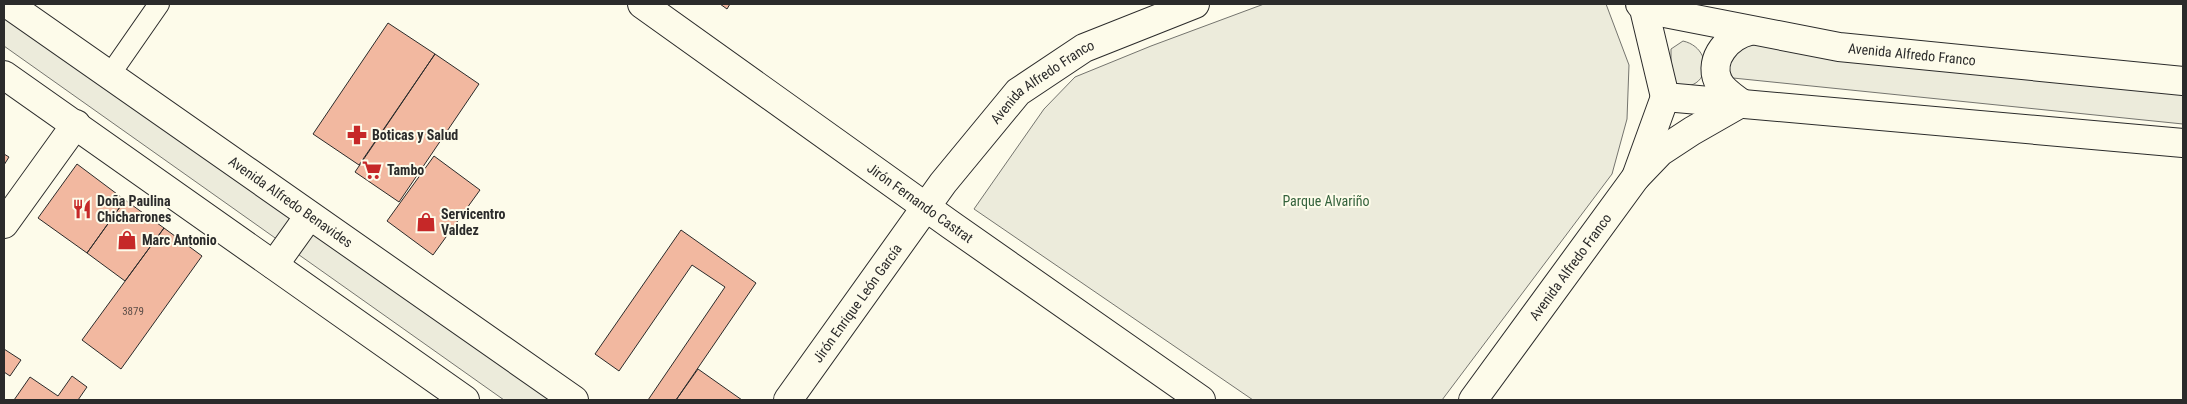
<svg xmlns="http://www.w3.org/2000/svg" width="2187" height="404" font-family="'Roboto Condensed',sans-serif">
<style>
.green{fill:#ecebdb;stroke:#74746e}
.building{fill:#f2b8a0;stroke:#2b2b2b}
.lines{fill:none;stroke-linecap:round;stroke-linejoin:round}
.pedestrian-casing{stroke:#2b2b2b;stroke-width:22}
.minor-casing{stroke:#2b2b2b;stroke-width:30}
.tertiary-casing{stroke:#2b2b2b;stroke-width:30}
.primary-casing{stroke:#2b2b2b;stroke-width:30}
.pedestrian{stroke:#fdfbea;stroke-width:20}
.minor{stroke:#fdfbea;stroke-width:28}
.tertiary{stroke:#fdfbea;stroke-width:28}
.primary{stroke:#fdfbea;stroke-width:28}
.labels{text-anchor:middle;stroke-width:4;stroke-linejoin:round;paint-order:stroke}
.number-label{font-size:11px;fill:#5d4e48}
.street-label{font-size:14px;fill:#2b2b2b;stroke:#fdfbea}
.poi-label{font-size:14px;font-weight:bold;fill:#2b2b2b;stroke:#fdfbea;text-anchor:start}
.park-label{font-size:14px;fill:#34623c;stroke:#fdfbea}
</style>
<rect width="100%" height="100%" fill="#fdfbea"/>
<path class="green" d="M1264 4H1606L1629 65 1627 119 1612 174 1442 400H1253L974 209 1044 109 1075 77 1151 46Z
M4 12 558 400H504L4 46Z
M1683 41C1714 48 1711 91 1678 86L1671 74V49Z
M1750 41 2183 91V124L1733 78 1727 66 1731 54Z"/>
<path class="building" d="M720 4H730L727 9Z
M388 23 435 54 359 165 313 134Z
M435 54 479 84 399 202 355 172Z
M4 154 9 157 4 165Z
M434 156 480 190 433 255 387 221Z
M77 164 125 200 87 253 38 218Z
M125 200 164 228 125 281 87 253Z
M164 228 202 256 121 369 82 340Z
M681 230 756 283 676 400H648L725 287 692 265 619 371 595 354Z
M4 349 21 360 10 376 4 372Z
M698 369 742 400H676Z
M72 376 87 387 78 400H14L30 377 58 396Z"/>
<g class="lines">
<defs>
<path id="pedestrian" d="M109 76 159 4"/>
<g id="minor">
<path id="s1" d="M642 4 951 225 1201 400"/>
<path d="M4 224 76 124"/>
<path id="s2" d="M1473 400 1636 177 1665 97"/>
</g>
<g id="tertiary">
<path d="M1640 4 1644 9 1665 97 2183 143"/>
<path id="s3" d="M1644 9 1839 47 2183 81"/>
<path d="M1636 177 1660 152 1692 131 1741 103C1733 97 1722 90 1718 81 1708 58 1729 36 1750 31"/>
<path id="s4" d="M788 400 943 183 1018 92 1084 48 1195 4"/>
</g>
<g id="primary">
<path id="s5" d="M8 4 574 400"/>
<path d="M4 75 465 400"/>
<path d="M274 265 309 216"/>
</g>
</defs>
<use href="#pedestrian" class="pedestrian-casing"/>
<use href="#minor" class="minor-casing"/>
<use href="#tertiary" class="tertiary-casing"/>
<use href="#primary" class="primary-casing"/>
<use href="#pedestrian" class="pedestrian"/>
<use href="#minor" class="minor"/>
<use href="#tertiary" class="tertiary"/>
<use href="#primary" class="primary"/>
</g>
<defs>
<symbol id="pharmacy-bare" viewBox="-9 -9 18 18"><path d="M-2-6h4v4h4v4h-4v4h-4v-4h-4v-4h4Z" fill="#c62828" stroke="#fdfbea" stroke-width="2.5" paint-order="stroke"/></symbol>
<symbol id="supermarket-bare" viewBox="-9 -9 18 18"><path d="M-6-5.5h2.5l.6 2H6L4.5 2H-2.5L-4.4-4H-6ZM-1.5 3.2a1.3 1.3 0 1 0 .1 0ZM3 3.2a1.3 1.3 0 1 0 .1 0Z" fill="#c62828" stroke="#fdfbea" stroke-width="2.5" paint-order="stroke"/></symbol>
<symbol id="restaurant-bare" viewBox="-9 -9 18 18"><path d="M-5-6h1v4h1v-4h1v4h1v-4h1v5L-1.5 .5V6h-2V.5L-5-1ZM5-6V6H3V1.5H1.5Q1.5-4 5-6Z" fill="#c62828" stroke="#fdfbea" stroke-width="2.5" paint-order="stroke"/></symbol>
<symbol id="shop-bare" viewBox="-9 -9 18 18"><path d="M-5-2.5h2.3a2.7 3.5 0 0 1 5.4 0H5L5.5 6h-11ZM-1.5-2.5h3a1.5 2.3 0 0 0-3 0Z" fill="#c62828" stroke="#fdfbea" stroke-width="2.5" paint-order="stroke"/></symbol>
</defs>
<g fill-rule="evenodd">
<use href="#pharmacy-bare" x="343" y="121" width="28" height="28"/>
<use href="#supermarket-bare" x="358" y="156" width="28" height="28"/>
<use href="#restaurant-bare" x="68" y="195" width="28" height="28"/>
<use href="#shop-bare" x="412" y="208" width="28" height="28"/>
<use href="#shop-bare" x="113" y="226" width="28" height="28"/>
</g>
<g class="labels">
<g class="number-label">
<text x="133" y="315">3879</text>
</g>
<g class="street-label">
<text dy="5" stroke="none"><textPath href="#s3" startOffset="272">Avenida Alfredo Franco</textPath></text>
<text dy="5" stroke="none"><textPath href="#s4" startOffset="410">Avenida Alfredo Franco</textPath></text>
<text dy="5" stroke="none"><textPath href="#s5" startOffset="345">Avenida Alfredo Benavides</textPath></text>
<text dy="5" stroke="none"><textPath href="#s1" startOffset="342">Jirón Fernando Castrat</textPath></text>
<text dy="5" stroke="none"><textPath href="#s2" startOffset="165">Avenida Alfredo Franco</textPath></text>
<text dy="5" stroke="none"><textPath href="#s4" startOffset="119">Jirón Enrique León García</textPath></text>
</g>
<g class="poi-label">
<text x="372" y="140">Boticas y Salud</text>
<text x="387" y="175">Tambo</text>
<text x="97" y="206">Doña Paulina<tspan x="97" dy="16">Chicharrones</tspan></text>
<text x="441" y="219">Servicentro<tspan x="441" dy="16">Valdez</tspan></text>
<text x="142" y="245">Marc Antonio</text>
</g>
<g class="park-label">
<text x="1326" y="206">Parque Alvariño</text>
</g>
</g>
<rect width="2187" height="404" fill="none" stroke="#2b2b2b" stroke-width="10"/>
</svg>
